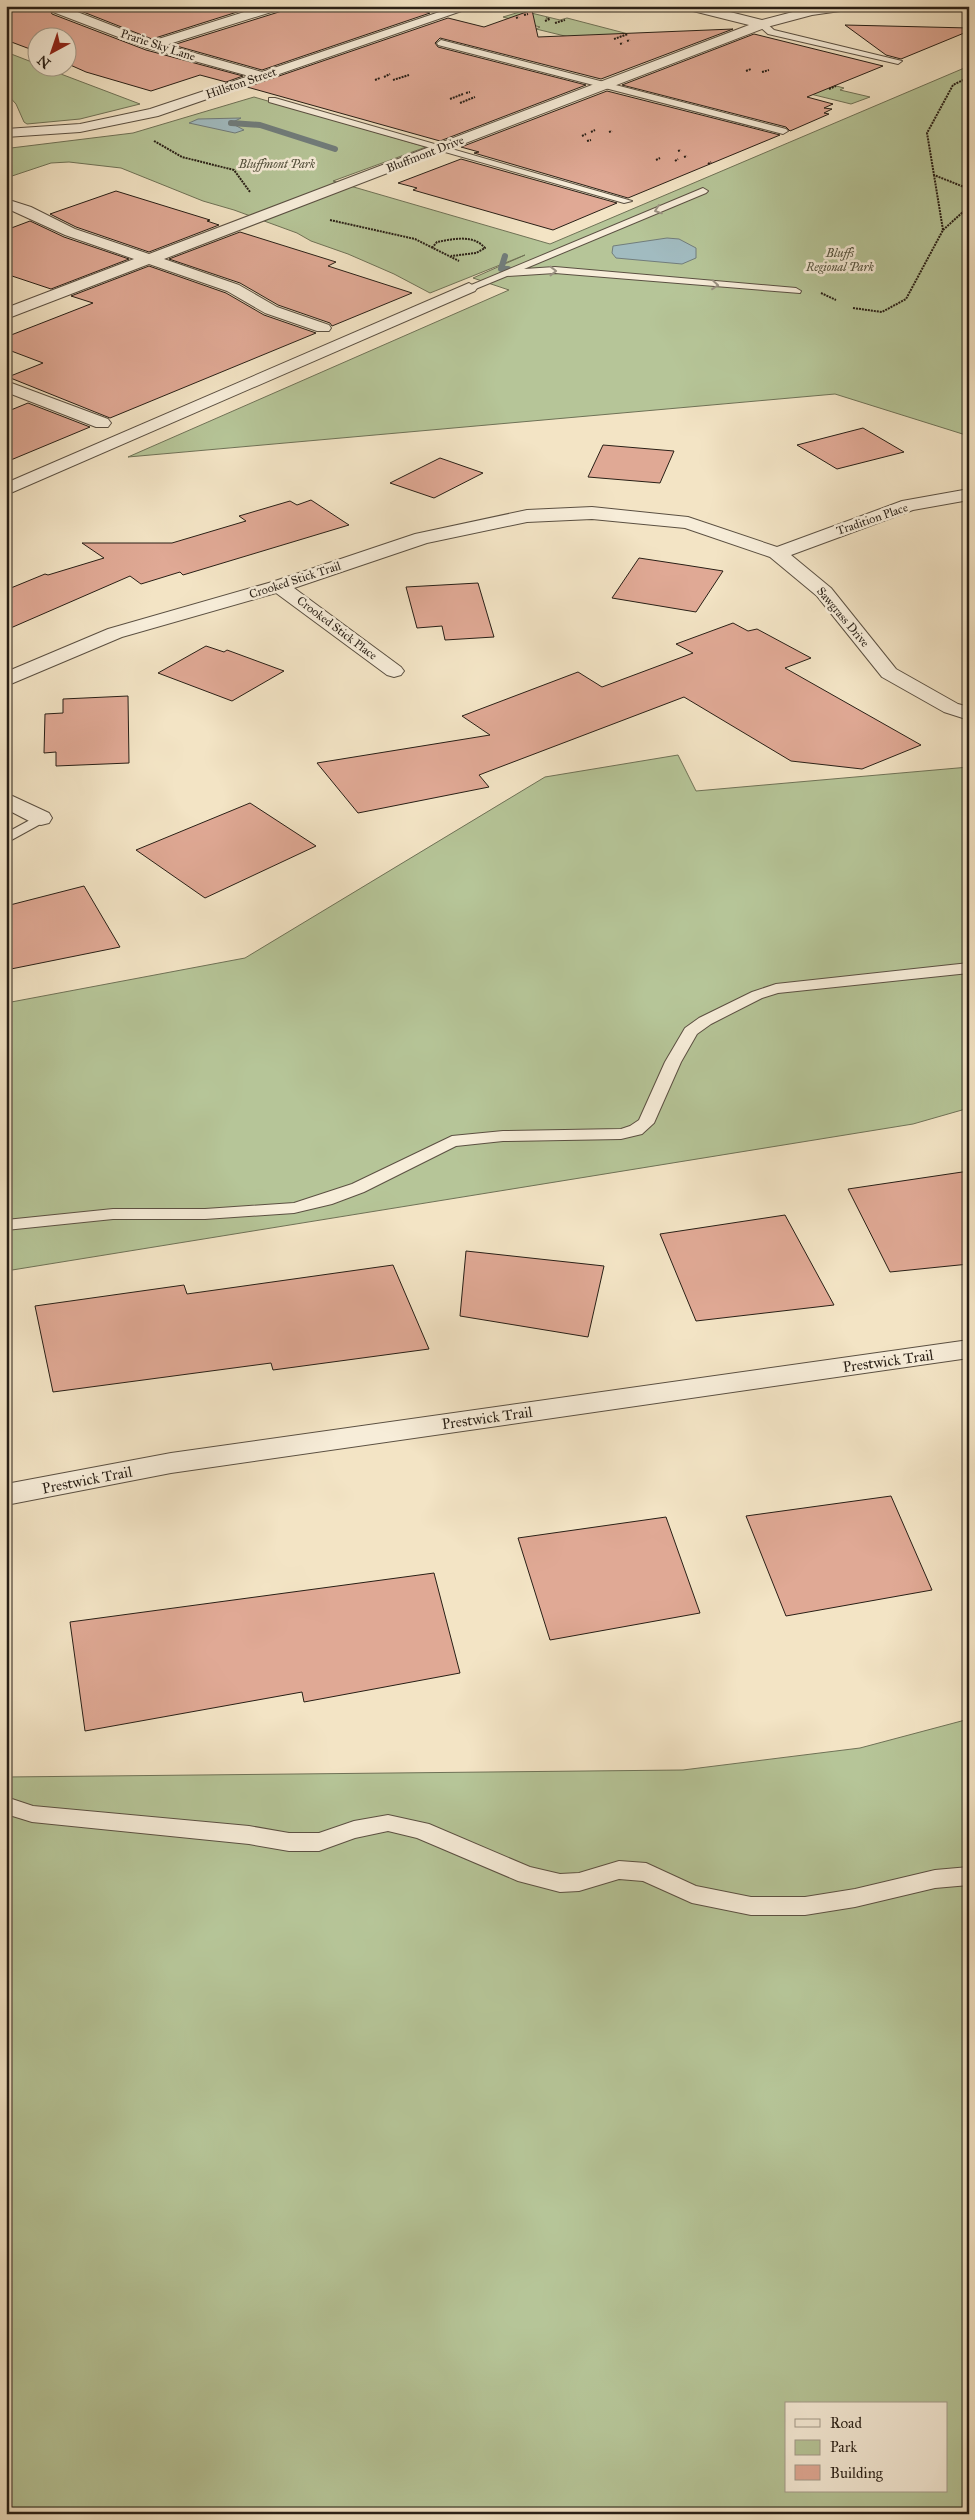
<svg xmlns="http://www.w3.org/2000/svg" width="975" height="2520" font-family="'IM FELL Great Primer',serif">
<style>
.green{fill:#b6c598;stroke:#6f7257;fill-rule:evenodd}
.water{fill:#a1bbc0;stroke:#717d7c}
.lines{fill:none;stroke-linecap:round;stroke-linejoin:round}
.stream{stroke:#717d7c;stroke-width:6}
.building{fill:#e0a995;stroke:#281f16}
.lane-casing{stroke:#5b5042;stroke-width:2}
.street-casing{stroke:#5b5042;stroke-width:2}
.path{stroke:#281f16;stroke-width:2;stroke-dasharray:2 1;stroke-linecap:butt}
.lane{fill:#f7edd9;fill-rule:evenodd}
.street{fill:#f7edd9;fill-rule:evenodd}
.oneway{stroke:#9a9081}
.labels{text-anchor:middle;stroke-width:5;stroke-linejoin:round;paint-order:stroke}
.far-street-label{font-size:12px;fill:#281f16;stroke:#f7edd9}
.far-park-label{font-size:12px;font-style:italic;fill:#53513d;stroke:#f7edd9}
.street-label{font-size:15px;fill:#281f16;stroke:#f7edd9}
</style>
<rect width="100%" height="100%" fill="#f3e4c5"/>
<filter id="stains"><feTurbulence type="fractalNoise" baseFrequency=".004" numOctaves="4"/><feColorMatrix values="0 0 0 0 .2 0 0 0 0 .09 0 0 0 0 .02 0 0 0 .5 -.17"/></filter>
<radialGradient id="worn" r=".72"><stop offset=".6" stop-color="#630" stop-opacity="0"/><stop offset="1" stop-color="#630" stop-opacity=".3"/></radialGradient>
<path class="green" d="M523 11 560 20 567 18 636 36 602 45 536 29 540 27 503 17Z
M6 52 37 64 38 68H45L140 104 80 119 27 124 24 122 16 104 6 93Z
M969 66V436L835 394 128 457 509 290 473 278 525 255 430 293 394 274 348 254 311 241 297 233 234 210 203 201 121 168 69 162 51 163 6 178V152L11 148 133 133 254 97 426 147 333 181 550 244Z
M766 68 844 88 840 90 870 97 851 104 778 86Z
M678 755 696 791 969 767V1108L913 1124 6 1271V1003L245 958 545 777Z
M969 1719V2514H6V1777L683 1770 860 1748ZM786 2404H946V2491H786Z"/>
<path class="water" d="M241 118 231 123 244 130 235 133 189 123 198 119Z
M667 238 679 239 696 248V258L682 264 616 258 612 253 613 246Z"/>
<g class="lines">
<path class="stream" d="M231 123 260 125 335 149
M505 256 501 269H508"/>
</g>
<path class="building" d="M6 6H48L52 14 146 50 243 76 226 82 200 75 151 91 86 72 68 64V38H38V52L6 40Z
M68 6H256L152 39Z
M285 6H403L430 13 262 70 173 45 282 11Z
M532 10 538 37 733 29 601 79 440 38 435 43 438 47 586 85 440 141 247 87 448 18 484 27Z
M845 25 969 28V31L901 59 886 55Z
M754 34 883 66 807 97 833 104 824 108 832 109 824 113 829 114 790 131 786 127 622 85Z
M607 91 780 135 628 198 474 153 479 152 461 147Z
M461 159 617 203 553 230 413 190 417 188 398 183Z
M116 191 210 220 207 221 219 225 149 252 76 227 50 214Z
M30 221 64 237 129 259 51 289 6 274V230Z
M240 232 336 262 328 266 412 293 332 326 330 323 278 305 240 283 169 259Z
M149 266 226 293 264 315 316 333 110 418 8 377 43 363 6 349V337L93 303 71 296Z
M28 403 90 427 6 462V412Z
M863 428 904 452 837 469 797 445Z
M603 445 674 451 660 483 588 477Z
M440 458 483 473 434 498 390 483Z
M311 500 349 525 183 575 180 572 141 584 130 576 6 630V590L45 574 48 575 104 558 82 543H172L246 521 239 516 290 501 297 505Z
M639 558 685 565 723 571 696 612 612 598Z
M478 583 494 637 445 640 442 626 417 628 406 587Z
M733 623 748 631 757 629 811 658 785 668 921 745 862 769 791 761 684 697 479 775 489 787 358 813 317 763 490 735 462 716 578 672 602 687 693 653 676 644Z
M206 646 224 652 227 650 284 671 232 701 158 673Z
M128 696 129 763 56 766V752L44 753 45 714 63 713V699Z
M250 803 316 846 205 898 136 850Z
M84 886 120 947 6 970V906Z
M969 1171V1264L890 1272 848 1189Z
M785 1215 834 1305 696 1321 660 1234Z
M466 1251 604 1266 588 1337 460 1316Z
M393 1265 429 1349 273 1370 271 1363 53 1392 35 1306 184 1285 187 1294Z
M891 1496 932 1590 786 1616 746 1516Z
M666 1517 700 1613 550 1640 518 1538Z
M434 1573 460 1673 304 1702 302 1692 85 1731 70 1622Z"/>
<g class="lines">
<defs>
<path id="lane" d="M759 22H765L774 30 902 61 898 64 768 34 759 26Z
M441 40 786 129 788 131 783 134 438 45 437 43Z
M269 98H275L632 201 624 203 269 102Z
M703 188 708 191 706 193 524 269 555 267 796 288 801 291 800 293 555 273 507 276 473 290 464 288Z
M41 814 46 815 48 818 46 821 6 843V833Z
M969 963V973L778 993 762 998 711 1024 697 1034 681 1062 654 1123 642 1134 621 1139 503 1141 456 1146 364 1192 332 1204 294 1213 205 1219H113L6 1230V1220L113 1209H205L294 1203 352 1184 452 1136 503 1131 621 1129 630 1126 639 1120 665 1062 685 1028 699 1018 752 992 776 984Z
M6 1797 33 1806 249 1826 289 1833H319L354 1821 388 1815 429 1824 530 1867 560 1874 579 1873 619 1861 646 1863 696 1886 751 1897H805L855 1889 935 1870 969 1867V1885L935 1888 855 1907 805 1915H751L692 1903 643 1881 619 1879 579 1891 560 1892 518 1881 417 1838 388 1831 355 1838 319 1851H289L249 1844 32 1822 6 1814Z"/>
<path id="street" d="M50 6H62L152 41 263 6H283L281 9 166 45 262 72 457 6H476L158 116 80 132 6 137V129L80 124 150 109 249 76 147 48 53 12Z
M683 6H706L762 20 812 7 853 6 847 10 812 15 767 27 164 259 239 285 277 307 329 325 331 328 329 331H317L265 313 227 291 149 264 6 319V308L134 259 65 235 6 208V199L31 207 75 229 149 254 749 25 685 9Z
M469 283 477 288 475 291 6 495V483Z
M6 381 108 419 111 423 108 427H96L6 392Z
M969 489V500L913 510 791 555 831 588 896 669 958 704 969 707V720L944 712 882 677 817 596 770 557 685 528 592 519 527 522 427 543 294 588 401 667 404 671 401 675 394 677 387 675 276 593 122 637 6 686V672L108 629 272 582 415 534 527 510 592 507 688 517 777 547 902 501Z
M6 793 49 813 52 818 49 823 41 825 33 823 6 809Z
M969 1340V1358L171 1473 6 1505V1484L171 1453Z"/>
</defs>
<use href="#lane" class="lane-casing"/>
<use href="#street" class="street-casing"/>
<path class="path" d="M524 15 528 14
M516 18 519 17
M545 21 550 19 546 18
M555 23 565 20
M614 39 628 34
M627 41 630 40
M620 44 623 43
M746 71 751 69
M762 72 769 70
M384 77 390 74
M969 77 953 85 927 133 934 175 969 189
M375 80 380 78
M393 80 409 75
M829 89 836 86
M466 93 470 92
M450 99 463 94
M460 103 475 97
M591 132 595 130
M609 132 612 131
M582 136 586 134
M154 141 182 157 234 170 250 192
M587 141 591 140
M678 151 681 150
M684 157 687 156
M656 160 660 158
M675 161 678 159
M708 164 711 162
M330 220 415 239 459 261
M943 230 964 211 969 210
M432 248 437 242C453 239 473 234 485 248L476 253 451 256
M821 293 836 300
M853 308 882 312 906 299 943 230 934 175"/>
<use href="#lane" class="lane"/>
<use href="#street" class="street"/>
</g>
<defs><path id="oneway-chevron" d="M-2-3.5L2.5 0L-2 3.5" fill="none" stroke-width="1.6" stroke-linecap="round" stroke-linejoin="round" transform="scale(1.25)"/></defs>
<g class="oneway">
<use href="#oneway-chevron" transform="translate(658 210) rotate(161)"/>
<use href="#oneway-chevron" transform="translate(553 271)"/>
<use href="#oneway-chevron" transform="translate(715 285) rotate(5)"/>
</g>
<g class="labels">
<g class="far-street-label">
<text transform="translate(158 45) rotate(18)" y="4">Prarie Sky Lane</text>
<text transform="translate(241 83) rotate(-19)" y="4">Hillston Street</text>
<text transform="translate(425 154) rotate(-21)" y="4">Bluffmont Drive</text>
<text transform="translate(872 519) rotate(-19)" y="4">Tradition Place</text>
<text transform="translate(295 580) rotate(-18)" y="4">Crooked Stick Trail</text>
<text transform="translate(843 617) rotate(50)" y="4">Sawgrass Drive</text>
<text transform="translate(337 628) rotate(37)" y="4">Crooked Stick Place</text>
</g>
<g class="far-park-label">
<text x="277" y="168">Bluffmont Park</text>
<text x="840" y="257">Bluffs<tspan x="840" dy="14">Regional Park</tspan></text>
</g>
<g class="street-label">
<text transform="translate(888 1361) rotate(-8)" y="5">Prestwick Trail</text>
<text transform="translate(487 1418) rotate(-8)" y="5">Prestwick Trail</text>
<text transform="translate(87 1480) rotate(-11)" y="5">Prestwick Trail</text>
</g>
</g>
<rect width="975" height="2520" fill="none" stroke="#f3e4c5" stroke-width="25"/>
<rect x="8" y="8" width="960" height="2505" fill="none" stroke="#281f16" stroke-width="2.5"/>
<rect x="12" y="12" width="950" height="2495" fill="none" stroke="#281f16"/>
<rect x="785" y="2402" width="162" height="90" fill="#f7edd9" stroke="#a49b8b"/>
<rect x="795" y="2419" width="25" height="8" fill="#f7edd9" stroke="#a49b8b"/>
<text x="830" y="2428" font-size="15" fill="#281f16">Road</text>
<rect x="795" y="2440" width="25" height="15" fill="#b6c598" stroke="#a49b8b"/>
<text x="830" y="2452" font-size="15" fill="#281f16">Park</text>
<rect x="795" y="2465" width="25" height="15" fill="#e0a995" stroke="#a49b8b"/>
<text x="830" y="2478" font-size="15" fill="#281f16">Building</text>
<g transform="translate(52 52) rotate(220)"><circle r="24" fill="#f7edd9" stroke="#a49b8b"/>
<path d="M0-4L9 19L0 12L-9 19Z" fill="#8f2418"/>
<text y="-8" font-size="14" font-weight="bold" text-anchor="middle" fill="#281f16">N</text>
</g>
<rect width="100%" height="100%" filter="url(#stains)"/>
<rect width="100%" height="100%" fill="url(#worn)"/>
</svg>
